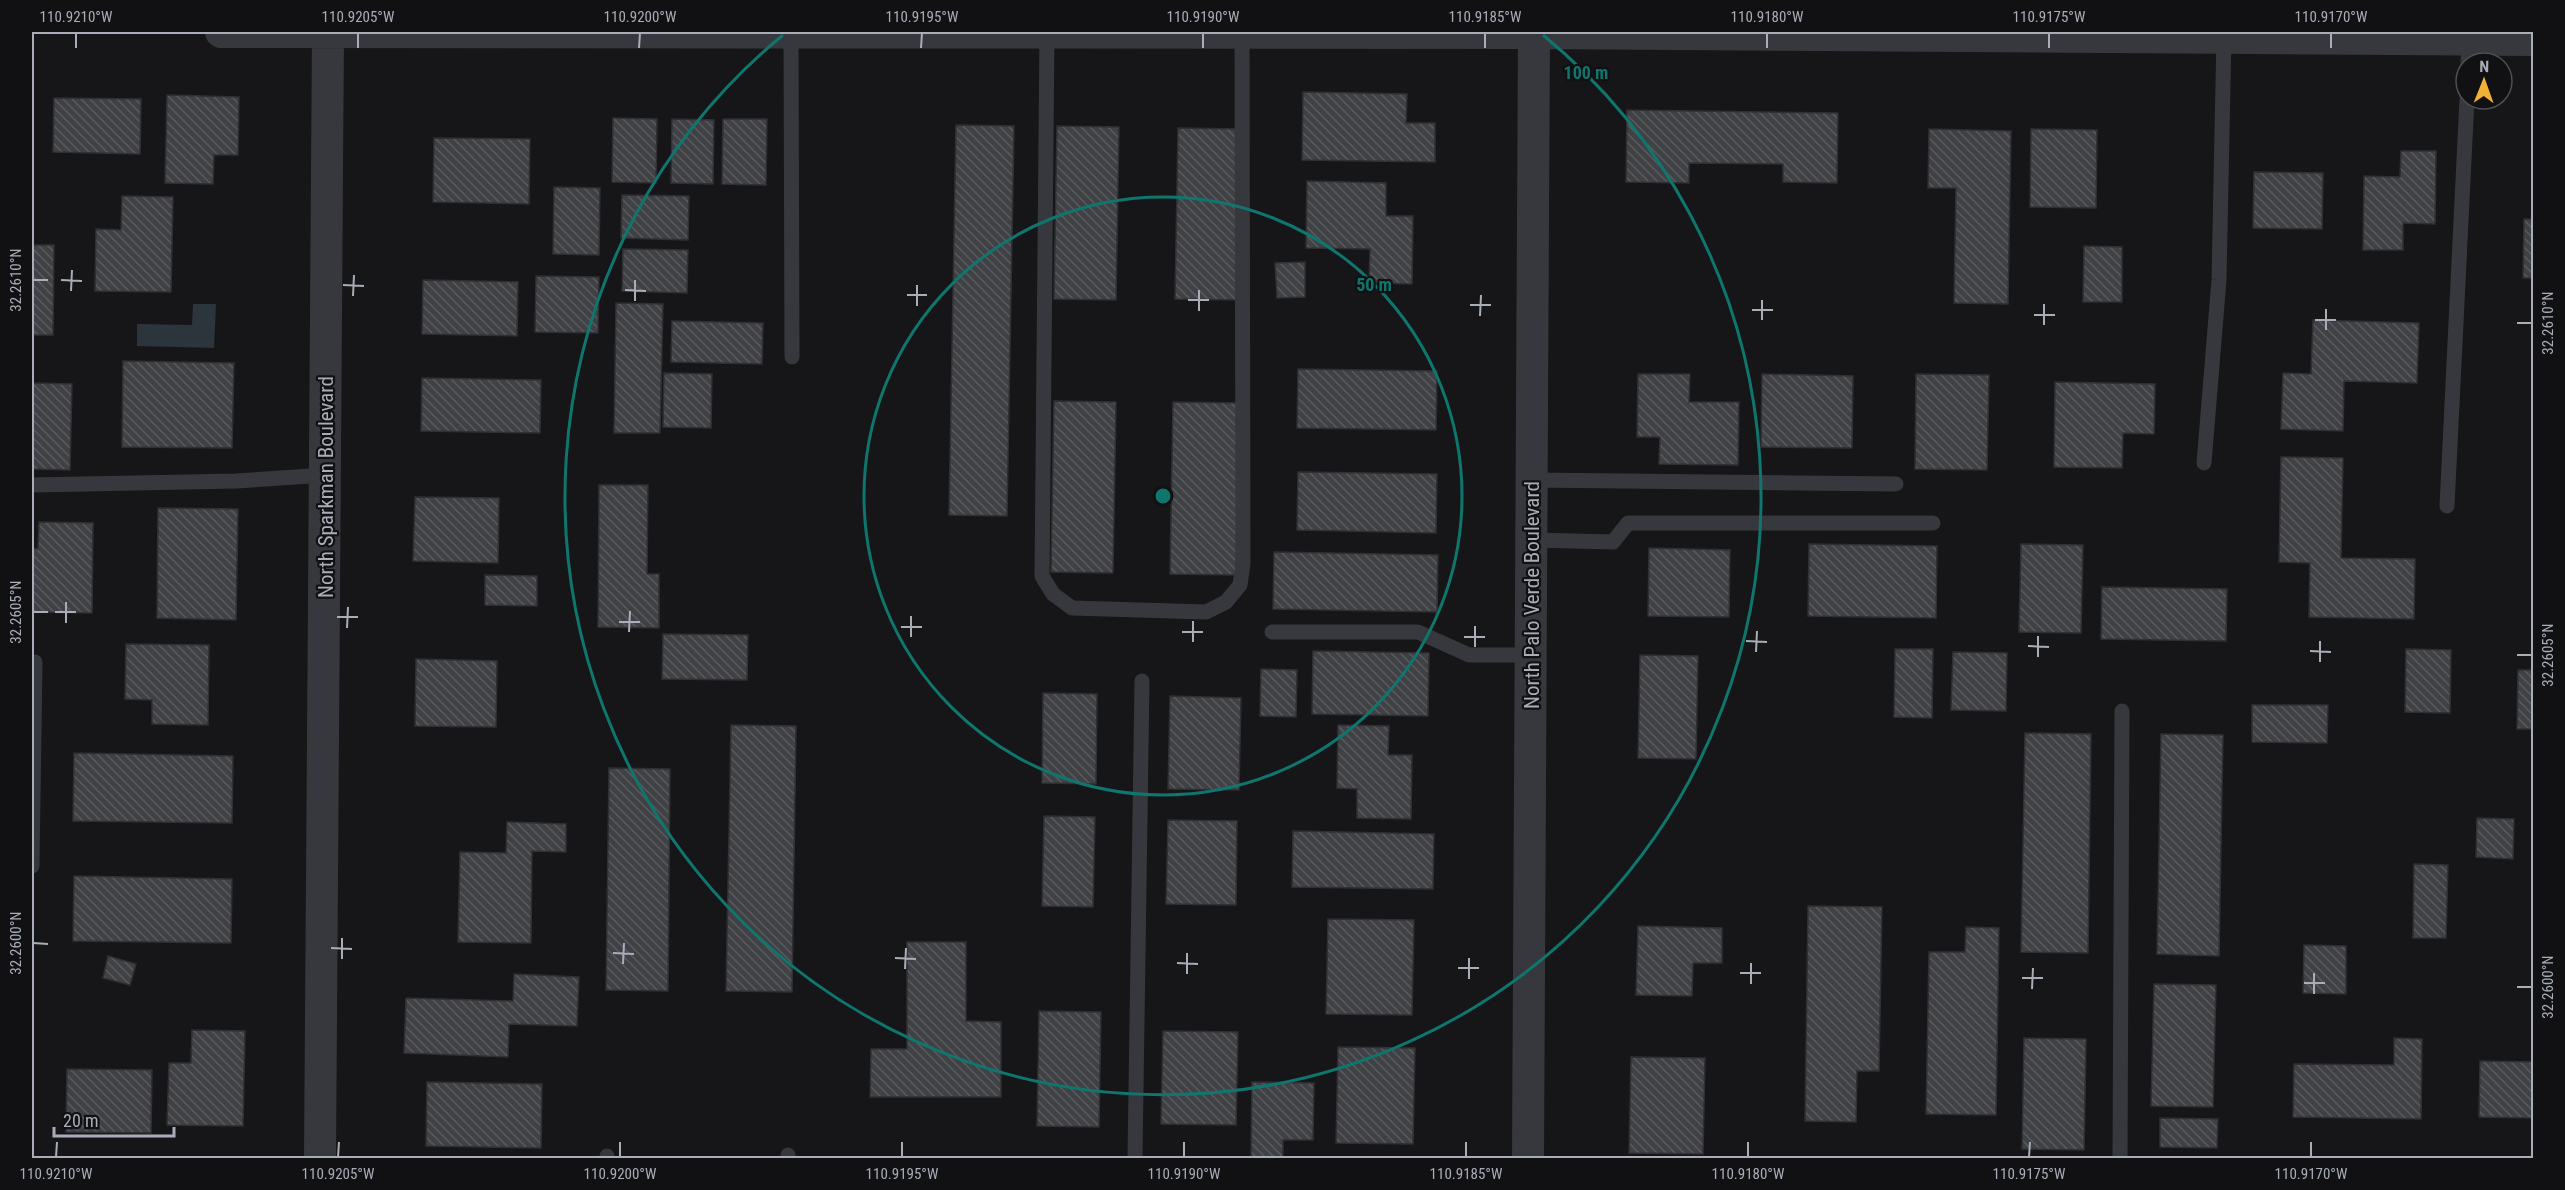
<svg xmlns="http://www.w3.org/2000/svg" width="2565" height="1190" font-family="'Roboto Condensed',sans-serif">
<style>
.water{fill:#2c353c}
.building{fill:url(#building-back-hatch);stroke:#303034;stroke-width:1.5}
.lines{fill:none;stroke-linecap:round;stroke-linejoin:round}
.lane{stroke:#37383d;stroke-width:15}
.street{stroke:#37383d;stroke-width:32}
.ticks{fill:none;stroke:#a8adb8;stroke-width:2}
.ring{fill:none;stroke:#0f766e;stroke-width:3}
.labels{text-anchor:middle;stroke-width:4.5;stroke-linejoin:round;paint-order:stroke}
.street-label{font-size:21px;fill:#a8adb8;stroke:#111113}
.centre{fill:#0f766e;stroke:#111113;stroke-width:3}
.ring-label{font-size:18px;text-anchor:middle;font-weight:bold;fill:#0f766e;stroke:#111113;stroke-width:4.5;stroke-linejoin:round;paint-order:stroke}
.neatline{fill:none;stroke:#a8adb8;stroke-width:2}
.ticks-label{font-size:15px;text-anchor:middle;fill:#a8adb8}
</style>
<defs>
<pattern id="building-back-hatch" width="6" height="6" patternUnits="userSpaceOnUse" patternTransform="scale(1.5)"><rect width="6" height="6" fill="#404145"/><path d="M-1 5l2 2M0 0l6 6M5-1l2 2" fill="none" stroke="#595a5e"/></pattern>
</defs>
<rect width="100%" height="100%" fill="#161618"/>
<path class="water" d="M193 304H216L214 348 137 346V324L192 325Z"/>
<path class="building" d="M1303 92 1407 94 1406 123H1435V162L1302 160Z
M167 95 239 97 238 155H214L213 184 165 183Z
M54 98 141 99 140 154 53 152Z
M1627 110 1838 113 1837 183 1783 182V164L1689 163V183L1626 182Z
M613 118 657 119 656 183 612 182Z
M672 119 714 120 713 184 671 183Z
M723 119H767L766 185 722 184Z
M956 125 1014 126 1007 516 949 515Z
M1057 126 1119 127 1116 300 1054 299Z
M1178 128 1240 129 1237 300 1175 299Z
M1929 129 2011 131 2008 304 1954 303 1956 188H1928Z
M2031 129 2097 130 2096 208 2030 207Z
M434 138 530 139 529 204 433 202Z
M2401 151H2436L2435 224 2403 223V250H2363L2364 176 2400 177Z
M2254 172 2323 173 2322 229 2253 228Z
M1307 181 1386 183V216H1413L1412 284 1369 283 1370 249 1306 248Z
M554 187 600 188 599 255 553 254Z
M622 195 689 196 688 240 621 238Z
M122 196 173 197 171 292 95 291 96 229 121 230Z
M2524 219H2534V278H2523Z
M32 245H54L53 335H32Z
M2084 246 2122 247V302H2083Z
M623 249 688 250 687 293 622 291Z
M1305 262V297L1277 298 1275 263Z
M536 276 599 277 598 333 535 332Z
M423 280 518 282 517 336 422 334Z
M616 303 663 304 660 433H614Z
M2313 320 2419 323 2417 383 2344 381 2343 431 2281 429 2283 373 2311 374Z
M672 321 763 323 762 364 671 362Z
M123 361 234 363 232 448 122 447Z
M1298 369 1437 371 1436 430 1297 428Z
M664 373 712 374 711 428 663 427Z
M1638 374H1690L1689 402H1739L1738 465 1659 464 1660 437H1637Z
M1762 374 1853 376 1852 448 1761 447Z
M1916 374 1989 375 1987 470 1915 469Z
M422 378 541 380 540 433 421 431Z
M2055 382 2155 384 2154 434 2123 433 2122 468 2054 467Z
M32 383 72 384 70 470 32 469Z
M1054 401 1116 402 1113 573 1051 572Z
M1173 402 1239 403 1236 575 1170 574Z
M2533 438H2534V503H2532Z
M2281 457 2343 458 2341 558 2415 559 2414 619 2309 617 2310 563 2279 562Z
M1298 472 1437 474 1436 533 1297 530Z
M599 485H648L647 574H659V628L598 627Z
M415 497 499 498 498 563 413 561Z
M158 508 238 509 236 620 157 618Z
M39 522 93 523 92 613 32 612V548L38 549Z
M1809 544 1937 546 1936 618 1808 616Z
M2021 544 2083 545 2081 633 2019 632Z
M1649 548 1730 550 1729 617 1648 616Z
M1274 552 1438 555 1437 612 1273 609Z
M485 575 537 576V606L485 605Z
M2102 587 2227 589 2226 641 2101 639Z
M663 634 748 635 747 680 662 679Z
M126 644 209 645 208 725 152 724V700L125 699Z
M1895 649H1933L1932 718 1894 717Z
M2406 649 2451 650 2450 713 2405 712Z
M1313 651 1429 653 1428 716 1312 714Z
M1953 652 2007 653 2006 711 1951 710Z
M1640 655 1698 656 1696 759 1638 758Z
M416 659 497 661 496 727 415 726Z
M1261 669 1297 670 1296 717 1260 716Z
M2518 670H2534V729H2517Z
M1043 693 1097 694 1096 784 1042 783Z
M1170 696 1241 698 1239 790 1168 789Z
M2252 705H2328L2327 743 2252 742Z
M731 725 796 726 792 992 726 991Z
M1338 725 1389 726 1388 755H1412L1411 819 1357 818V789L1337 788Z
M2025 733 2091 734 2088 953 2021 952Z
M2161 734 2223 735 2219 956 2157 954Z
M74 753 233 756 232 823 73 821Z
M609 768 670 769 668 991 606 990Z
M1044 816 1095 817 1093 907 1042 906Z
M2477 818 2514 819 2513 859 2476 857Z
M1168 820 1237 821 1236 905 1166 904Z
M507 822 566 824V852L532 851 531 943 458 942 460 852 506 853Z
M1293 831 1434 834 1433 889 1292 887Z
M2414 864 2448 865 2446 938H2413Z
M74 876 232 879 231 943 73 941Z
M1808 906 1882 907 1879 1071H1857L1856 1122 1805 1121Z
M1328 919 1414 920 1412 1015 1326 1014Z
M1638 926 1722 928V963H1693L1692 996 1636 995Z
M1966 927 1999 928 1996 1115 1926 1114 1929 952H1965Z
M907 942H966V1021L1001 1022V1097H870L871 1049H907Z
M2304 945 2346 946V994L2303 993Z
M108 956 136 964 130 985 103 978Z
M514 974 579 977 577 1026 509 1024 508 1057 404 1053 406 998 513 1001Z
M2154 984 2216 985 2213 1107 2151 1106Z
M1039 1011 1101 1012 1099 1127 1037 1126Z
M192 1030 245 1031 243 1126 167 1125 169 1063H191Z
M1163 1031 1238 1032 1236 1125 1161 1124Z
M2024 1038 2086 1039 2084 1150 2022 1149Z
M2394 1038 2422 1039 2421 1119 2293 1117 2294 1064 2394 1065Z
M1338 1047 1415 1048 1413 1144 1336 1143Z
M1631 1057 1705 1058 1703 1154 1629 1153Z
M2480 1061 2534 1062V1118L2479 1117Z
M67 1069 152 1070 151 1133 66 1132Z
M427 1082 542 1084 541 1148 426 1146Z
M1252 1082 1314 1083 1313 1140H1283V1158H1251Z
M2160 1118 2218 1119 2217 1148 2160 1147Z"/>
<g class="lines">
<path class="lane" d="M1047 32 1042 576 1053 594 1072 608 1206 612 1226 602 1240 585 1243 564 1242 32
M791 33 792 357
M2468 63 2469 40
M2204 463 2219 280 2224 35
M1532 480 1896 484
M32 485 236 481 326 475
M2447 506 2467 99
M1532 540 1613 542 1628 523H1933
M1272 632H1418L1469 655H1532
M32 662H35L32 866
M788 1155V1158
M607 1158V1156
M1135 1158 1142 681
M2120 1158 2122 711"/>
<path class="street" d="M221 32 1534 33 2534 40
M320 1158 328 32
M1528 1158 1534 32"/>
</g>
<path class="ticks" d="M76 48V33M358 48V33M639 48 640 33M921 48 922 33M1203 48V33M1485 48V33M1767 48V33M2049 48V33M2331 48V33M33 280H48M61 280 82 281M343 285 364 286M625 290 646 291M71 291 72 270M907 295H927M353 296 354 275M1188 300H1209M635 301V280M1470 305H1491M917 306V285M1752 310H1773M1199 311V290M2034 315H2055M1480 316 1481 295M1762 320V300M2315 320H2336M2517 323H2532M2044 325V304M2326 330V309M33 612H48M55 612H76M337 617H358M619 622H640M66 623V602M901 627H922M347 628 348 607M629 632 630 611M1182 632H1203M911 637V616M1464 637H1485M1746 641 1767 642M1193 642V621M2028 646 2049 647M1475 647V626M2310 651 2331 652M1756 652 1757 631M2517 655H2532M2038 657V636M2320 662V641M33 943 48 944M331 948 352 949M613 953 634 954M895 958 916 959M342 959V938M1177 963 1198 964M623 964 624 943M1458 968H1479M905 969 906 948M1740 973H1761M1187 974V953M2022 978H2043M1469 979V958M2304 983H2325M1751 984V963M2517 987H2532M2032 989 2033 968M2314 994V973M56 1157 57 1142M338 1157 339 1142M620 1157V1142M902 1157V1142M1184 1157V1142M1466 1157V1142M1748 1157V1142M2029 1157 2030 1142M2311 1157V1142"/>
<g class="ring">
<circle cx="1163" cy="496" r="299"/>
<path d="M1543 35A598 598 0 1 1 783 35"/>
</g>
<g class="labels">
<g class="street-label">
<text transform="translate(326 487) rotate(-90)" y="7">North Sparkman Boulevard</text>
<text transform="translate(1532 595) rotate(-90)" y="7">North Palo Verde Boulevard</text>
</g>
</g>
<circle cx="1163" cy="496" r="9" class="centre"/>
<g class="ring-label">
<text x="1586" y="79">100 m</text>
<text x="1374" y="291">50 m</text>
</g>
<rect width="2565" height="1190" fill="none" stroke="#111113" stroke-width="66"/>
<g transform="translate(2484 81) rotate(1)"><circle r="28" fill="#111113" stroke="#4d4f55" stroke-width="1.5"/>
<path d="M0-4.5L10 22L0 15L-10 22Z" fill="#f2b134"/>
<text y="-9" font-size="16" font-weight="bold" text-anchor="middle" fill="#a8adb8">N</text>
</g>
<path d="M54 1127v9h120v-9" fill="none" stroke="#a8adb8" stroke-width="3"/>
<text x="63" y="1127" font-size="18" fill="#a8adb8" stroke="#111113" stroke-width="4.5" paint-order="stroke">20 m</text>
<rect x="33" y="33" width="2499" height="1124" class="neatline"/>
<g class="ticks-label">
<text x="76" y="22">110.9210°W</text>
<text x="358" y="22">110.9205°W</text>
<text x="640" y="22">110.9200°W</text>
<text x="922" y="22">110.9195°W</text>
<text x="1203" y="22">110.9190°W</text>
<text x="1485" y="22">110.9185°W</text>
<text x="1767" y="22">110.9180°W</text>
<text x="2049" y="22">110.9175°W</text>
<text x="2331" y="22">110.9170°W</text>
<text transform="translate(16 280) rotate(-90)" y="5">32.2610°N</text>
<text transform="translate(2548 323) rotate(-90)" y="5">32.2610°N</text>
<text transform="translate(16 612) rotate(-90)" y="5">32.2605°N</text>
<text transform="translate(2548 655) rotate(-90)" y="5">32.2605°N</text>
<text transform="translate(16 943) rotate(-90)" y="5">32.2600°N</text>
<text transform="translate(2548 987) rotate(-90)" y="5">32.2600°N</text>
<text x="56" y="1179">110.9210°W</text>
<text x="338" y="1179">110.9205°W</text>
<text x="620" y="1179">110.9200°W</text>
<text x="902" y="1179">110.9195°W</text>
<text x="1184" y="1179">110.9190°W</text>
<text x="1466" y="1179">110.9185°W</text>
<text x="1748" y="1179">110.9180°W</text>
<text x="2029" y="1179">110.9175°W</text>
<text x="2311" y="1179">110.9170°W</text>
</g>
</svg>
